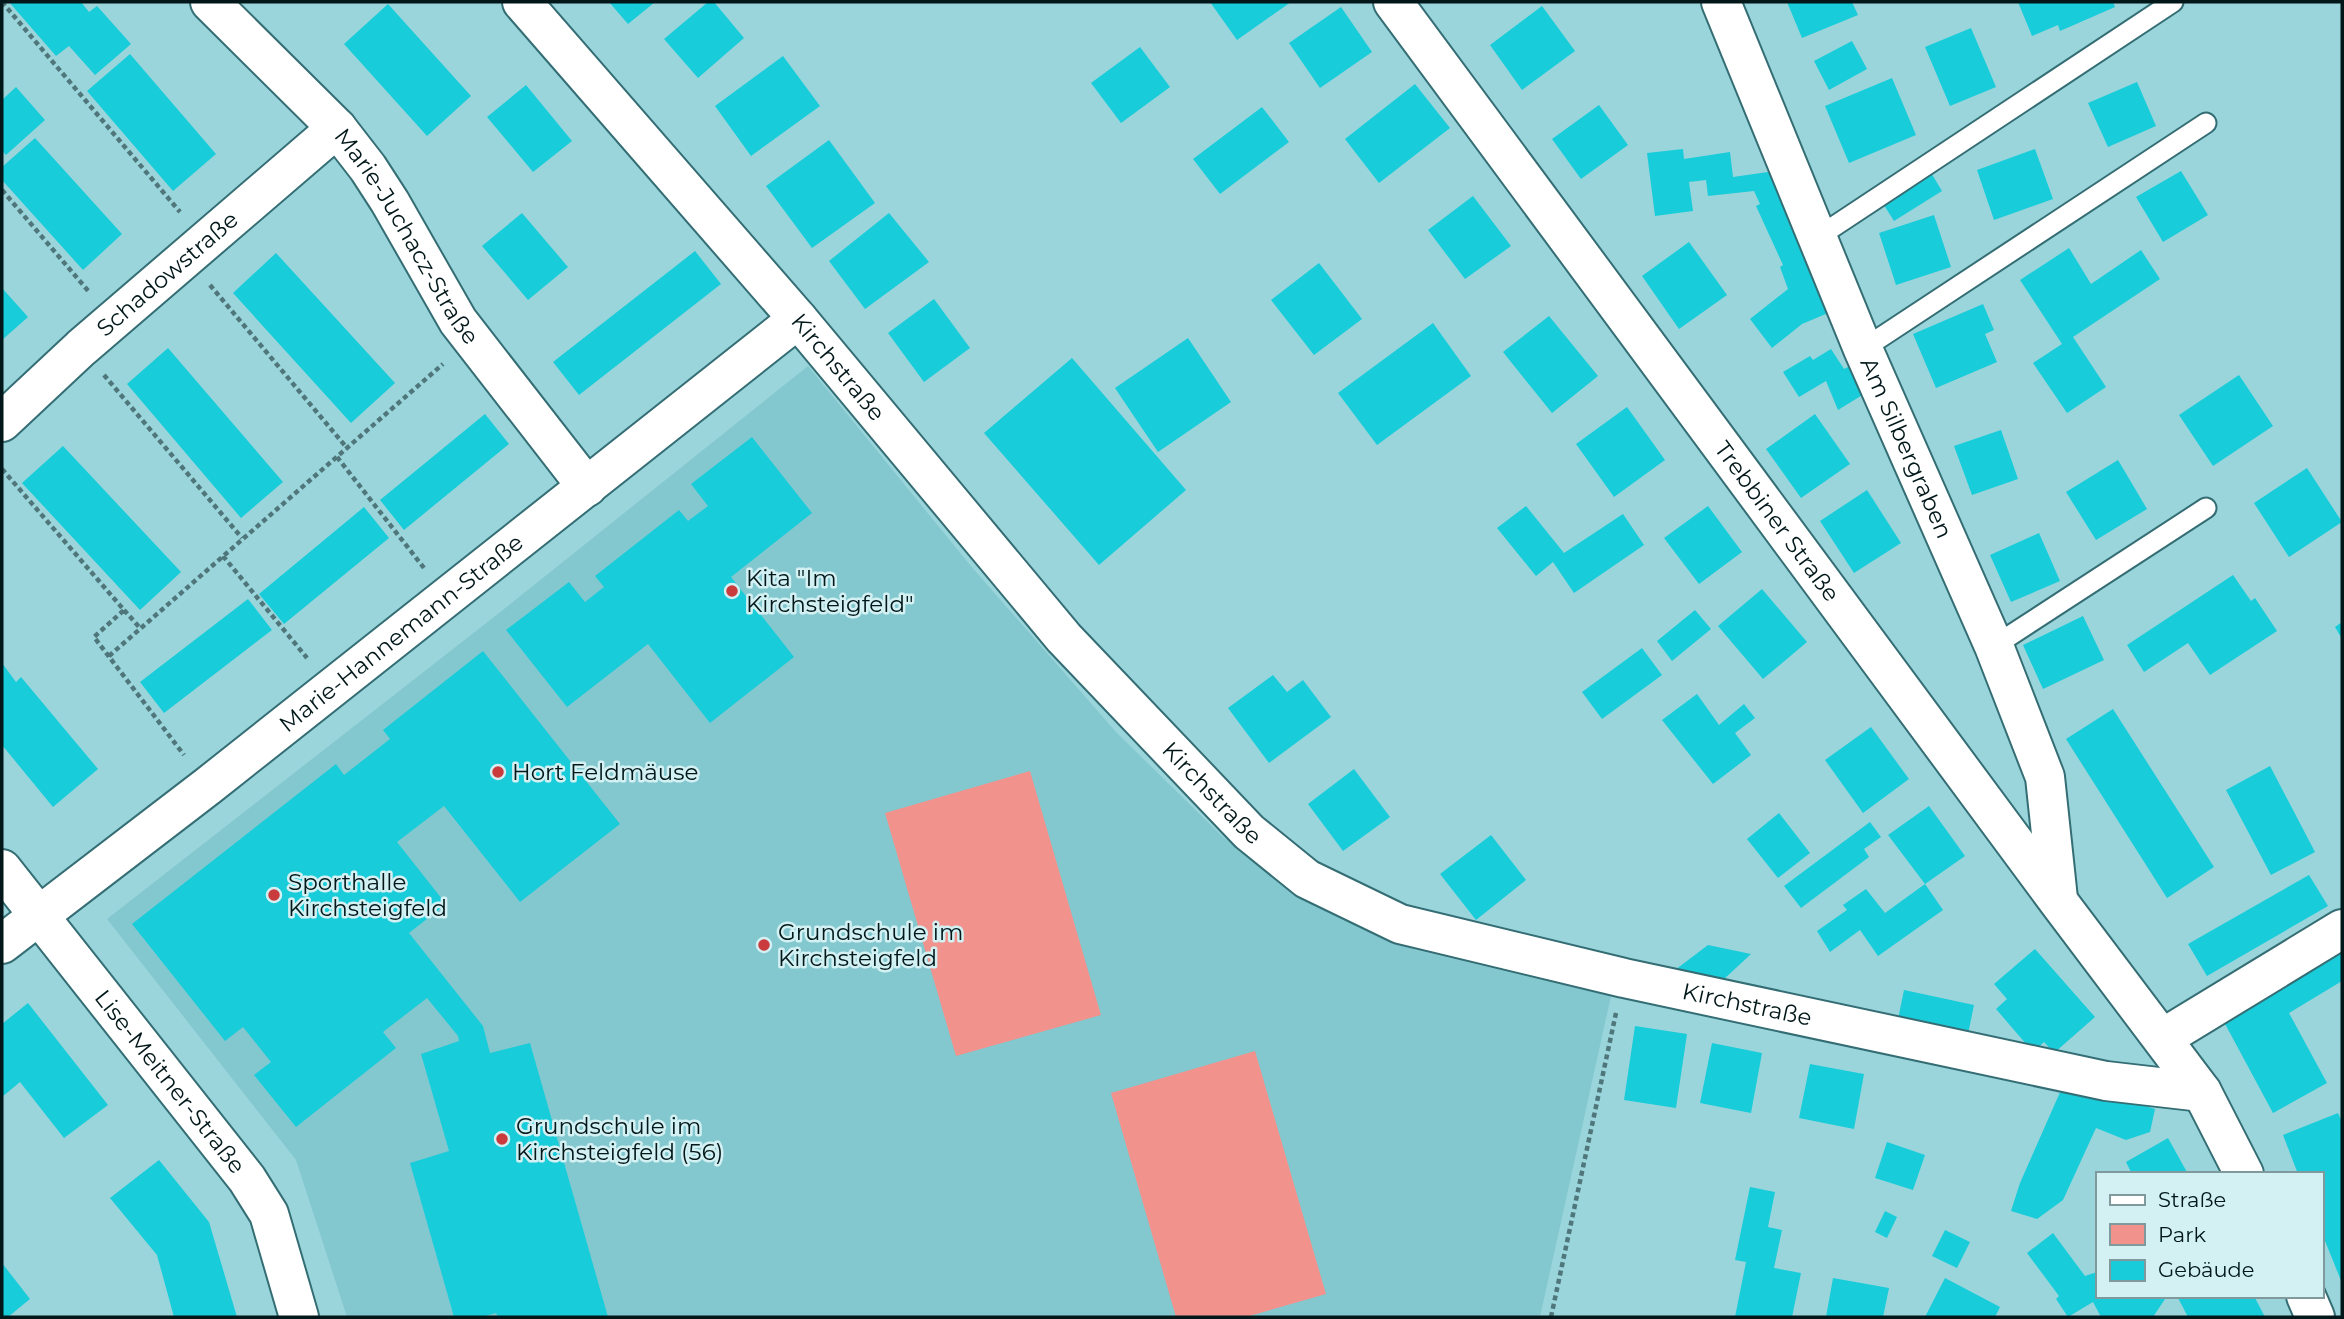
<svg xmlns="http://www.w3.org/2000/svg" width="2344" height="1319" font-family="Montserrat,sans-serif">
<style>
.built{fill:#84c8cf}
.green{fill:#f1928c}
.building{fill:#18ccda}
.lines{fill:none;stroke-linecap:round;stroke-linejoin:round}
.lane-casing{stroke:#346e74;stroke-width:23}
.street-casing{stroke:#346e74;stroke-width:42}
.path{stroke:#4f777b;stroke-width:4.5;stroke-dasharray:5 3.5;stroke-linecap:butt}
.lane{stroke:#fff;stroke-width:19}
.street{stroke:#fff;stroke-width:38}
.poi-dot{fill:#ca3b3d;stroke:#d3f0f3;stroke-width:2.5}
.labels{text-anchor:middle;stroke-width:5;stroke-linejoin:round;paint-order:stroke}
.street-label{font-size:23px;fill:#011719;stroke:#d3f0f3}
.poi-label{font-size:23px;fill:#011719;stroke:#d3f0f3;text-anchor:start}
</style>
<rect width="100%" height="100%" fill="#9ad5db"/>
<path class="built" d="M808 366 970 565 1116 732 1223 837 1303 896 1387 939 1416 950 1611 996 1540 1317H347L296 1160 107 919 494 617Z"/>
<path class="green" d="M1030 771 1101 1015 956 1056 885 813Z
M1255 1051 1326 1294 1246 1317H1176L1111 1093Z"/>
<path class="building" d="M9 2H81L89 12 97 6 131 44 95 75 69 46 56 56Z
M609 2H655L628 24Z
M708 2H714L744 38 698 78 664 39Z
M1210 2H1291L1237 40Z
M1787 2H1852L1858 15 1802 38Z
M2018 2H2113L2115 7 2060 31 2058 25 2032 36Z
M388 4 471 96 427 136 344 44Z
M1542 6 1575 51 1522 90 1490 45Z
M1341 7 1372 52 1320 88 1289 43Z
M1971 28 1996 87 1950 106 1925 47Z
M1852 41 1867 69 1829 90 1814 61Z
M1140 47 1170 87 1121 123 1091 83Z
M130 54 216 154 173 191 87 91Z
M783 56 820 106 751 156 715 106Z
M1892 78 1916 135 1849 163 1825 106Z
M2137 82 2156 126 2108 147 2088 103Z
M1415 84 1450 128 1379 183 1345 139Z
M526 85 572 141 533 172 487 117Z
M16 87 45 120 6 155 2 151V100Z
M1599 105 1628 145 1581 179 1552 139Z
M1262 107 1289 142 1220 194 1193 159Z
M35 138 122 234 83 270 2 180V167Z
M829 140 875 203 812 248 766 186Z
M1683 149 1684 159 1730 152 1733 177 1775 171 1833 311 1802 324 1772 348 1750 319 1788 289 1780 267 1783 265 1756 206 1760 204 1754 191 1708 196 1706 180 1689 182 1693 211 1655 216 1647 153Z
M2035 149 2053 199 1994 220 1977 170Z
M1930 171 1942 191 1894 221 1882 202Z
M2181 171 2208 215 2163 242 2136 197Z
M1473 196 1511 246 1465 279 1428 230Z
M522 213 568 267 528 300 482 246Z
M889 213 929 262 865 309 829 261Z
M1934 215 1951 267 1896 285 1879 233Z
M1689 242 1727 295 1679 329 1642 276Z
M2069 248 2091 284 2141 250 2160 279 2073 337 2106 387 2067 413 2033 363 2062 344 2020 280Z
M695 251 721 284 579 395 553 362Z
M276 253 395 383 351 423 233 293Z
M1319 263 1362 319 1314 355 1271 300Z
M2 288 28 317 2 340Z
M934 299 970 348 924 382 888 333Z
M1983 304 1994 330 1985 334 1997 362 1936 388 1913 334Z
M1549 316 1598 376 1552 413 1503 352Z
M1433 323 1471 376 1377 445 1338 393Z
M1188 338 1231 402 1158 452 1115 388Z
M168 348 283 482 241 518 127 384Z
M1831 349 1844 369 1852 365 1864 394 1838 410 1826 381 1799 397 1783 372 1810 356 1813 360Z
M1072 358 1186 490 1099 565 984 433Z
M2239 375 2273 426 2213 466 2179 415Z
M1627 407 1665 460 1614 497 1576 444Z
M485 414 509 444 404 530 380 500Z
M1815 414 1850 464 1801 498 1766 449Z
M2001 430 2018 479 1972 495 1954 446Z
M752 437 812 513 731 577 794 657 710 723 648 644 567 707 506 630 569 582 585 602 604 587 595 576 679 510 688 521 708 506 691 484Z
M63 446 181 572 140 610 22 483Z
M2118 460 2147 509 2096 540 2066 492Z
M2307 468 2342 522 2289 557 2254 503Z
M1867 490 1901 543 1854 573 1820 521Z
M1526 506 1564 553 1623 514 1644 545 1574 593 1553 562 1536 576 1497 528Z
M1708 506 1742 552 1699 584 1664 538Z
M364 507 389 538 284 624 259 594Z
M2039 533 2060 581 2011 602 1990 555Z
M2233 575 2251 601 2255 598 2277 631 2210 675 2188 643 2144 672 2127 645Z
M1762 589 1807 642 1763 679 1718 626Z
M248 599 272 630 164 713 140 682Z
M1695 610 1711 629 1672 661 1657 641Z
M2083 616 2104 660 2043 689 2023 645Z
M2342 622V639L2335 627Z
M1642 648 1662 675 1602 719 1582 692Z
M483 651 620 824 520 902 444 806 397 842 446 904 409 933 483 1026 490 1053 530 1043 608 1317H498L496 1313 482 1317H454L410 1163 449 1151 421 1054 459 1041 458 1036 427 998 383 1032 396 1048 296 1127 254 1075 271 1062 243 1027 225 1041 132 924 336 764 344 775 390 739 383 730Z
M2 663 16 682 21 677 98 769 53 807 2 745Z
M1273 675 1287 692 1303 680 1331 717 1269 763 1228 708Z
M1697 694 1719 725 1744 704 1755 718 1735 733 1751 755 1713 784 1662 720Z
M2113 709 2214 867 2167 898 2066 739Z
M1871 727 1909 779 1863 813 1825 760Z
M2270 766 2315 852 2271 875 2226 790Z
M1354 769 1390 817 1343 851 1308 804Z
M1929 806 1965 856 1925 884 1943 910 1878 956 1860 930 1830 952 1817 931 1847 910 1843 905 1866 889 1885 913 1925 884 1888 835Z
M1779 813 1810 853 1778 878 1747 839Z
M1870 822 1881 837 1864 849 1869 857 1801 908 1784 886Z
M1491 835 1526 880 1476 920 1440 874Z
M2309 875 2328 906 2207 976 2188 944Z
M1708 945 1751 954 1723 980 1675 970Z
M2035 949 2095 1017 2054 1053 2044 1042 2033 1052 1996 1009 2007 999 1994 984Z
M2342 951V981L2289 1013 2327 1083 2273 1113 2224 1022Z
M1904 990 1974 1005 1967 1039 1897 1024Z
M28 1003 108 1105 64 1138 20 1082 2 1097V1024Z
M1635 1026 1687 1034 1676 1108 1624 1100Z
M1712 1043 1762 1053 1751 1113 1700 1103Z
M1810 1064 1864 1074 1854 1129 1799 1118Z
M2065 1081 2155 1109 2150 1132 2126 1140 2096 1128 2063 1200 2037 1219 2011 1211 2020 1183Z
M2338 1113 2342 1122V1283L2321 1231V1174H2298L2283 1135Z
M2168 1138 2188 1174H2132L2126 1162Z
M1887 1142 1925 1155 1913 1190 1875 1178Z
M159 1160 209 1222 237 1317H174L157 1255 110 1198Z
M1750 1187 1775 1192 1768 1227 1782 1230 1774 1268 1801 1273 1792 1317H1735L1746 1262 1735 1260Z
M1885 1211 1897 1217 1887 1238 1875 1232Z
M1945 1230 1970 1242 1957 1268 1932 1256Z
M2053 1233 2085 1276 2097 1272V1296H2164L2165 1299 2153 1317H2101L2093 1302 2068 1317 2056 1299 2059 1296 2027 1253Z
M2 1263 30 1299 8 1317H2Z
M1833 1278 1889 1288 1883 1317H1826Z
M1945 1278 2000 1307 1995 1317H1925Z
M2177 1296H2254L2265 1317H2188Z"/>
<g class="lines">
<defs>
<path id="lane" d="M1818 237 2173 2
M1863 349 2206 123
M1994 646 2206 508"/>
<g id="street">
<path id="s1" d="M210 2 337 128 368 168 390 202 458 321 587 487"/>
<path id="s2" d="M522 2 798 319 1064 638 1249 832 1307 879 1400 924 1624 978 2106 1081 2202 1092"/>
<path id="s3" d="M1393 2 2058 901 2202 1092 2244 1174"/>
<path id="s4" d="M1721 2 1863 349 1994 646 2045 777 2058 899"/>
<path id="s5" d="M2 422 81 348 337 128"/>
<path id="s6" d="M2 869 247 1179 269 1214 299 1317"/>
<path id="s7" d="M2 944 208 786 798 319"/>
<path d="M2163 1038 2342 929"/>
<path d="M2306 1296 2315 1317"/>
</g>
</defs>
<use href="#lane" class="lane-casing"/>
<use href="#street" class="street-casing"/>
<path class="path" d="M2 2 180 212
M2 190 90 293
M210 285 347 448
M104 375 242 538
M337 457 424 568
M2 469 124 610 94 637 184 755
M223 556 307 658
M124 610 141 629
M109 656 443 364
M1551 1317 1616 1013"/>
<use href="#lane" class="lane"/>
<use href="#street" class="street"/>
</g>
<g class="poi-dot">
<circle cx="732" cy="591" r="7"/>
<circle cx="498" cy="772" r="7"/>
<circle cx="274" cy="895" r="7"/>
<circle cx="764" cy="945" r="7"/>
<circle cx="502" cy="1139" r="7"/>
</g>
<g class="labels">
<g class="street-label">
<text dy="8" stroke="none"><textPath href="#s1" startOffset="308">Marie-Juchacz-Straße</textPath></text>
<text dy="8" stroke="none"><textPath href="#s5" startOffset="222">Schadowstraße</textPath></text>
<text dy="8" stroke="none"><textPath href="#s2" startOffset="483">Kirchstraße</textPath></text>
<text dy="8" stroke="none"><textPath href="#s4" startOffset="483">Am Silbergraben</textPath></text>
<text dy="8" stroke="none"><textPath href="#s3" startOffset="646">Trebbiner Straße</textPath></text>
<text dy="8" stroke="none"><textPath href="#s7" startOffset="506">Marie-Hannemann-Straße</textPath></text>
<text dy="8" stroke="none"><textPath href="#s2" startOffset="1050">Kirchstraße</textPath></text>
<text dy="8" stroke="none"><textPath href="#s2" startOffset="1638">Kirchstraße</textPath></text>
<text dy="8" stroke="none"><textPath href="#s6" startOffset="271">Lise-Meitner-Straße</textPath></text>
</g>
<g class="poi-label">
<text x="746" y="586">Kita "Im<tspan x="746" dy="26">Kirchsteigfeld"</tspan></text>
<text x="512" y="780">Hort Feldmäuse</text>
<text x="288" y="890">Sporthalle<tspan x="288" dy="26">Kirchsteigfeld</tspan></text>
<text x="778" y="940">Grundschule im<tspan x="778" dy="26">Kirchsteigfeld</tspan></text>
<text x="516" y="1134">Grundschule im<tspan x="516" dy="26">Kirchsteigfeld (56)</tspan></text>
</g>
</g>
<rect width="2344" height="1319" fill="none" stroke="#011719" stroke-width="7"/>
<rect x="2096" y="1172" width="228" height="126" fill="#d3f0f3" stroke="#7f999c" stroke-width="2"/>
<rect x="2110" y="1195" width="35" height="10" fill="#ffffff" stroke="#7f999c" stroke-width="2"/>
<text x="2158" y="1207" font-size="21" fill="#011719">Straße</text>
<rect x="2110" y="1224" width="35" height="21" fill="#f1928c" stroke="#7f999c" stroke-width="2"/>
<text x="2158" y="1242" font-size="21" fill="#011719">Park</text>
<rect x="2110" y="1260" width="35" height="21" fill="#18ccda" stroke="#7f999c" stroke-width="2"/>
<text x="2158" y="1277" font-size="21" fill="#011719">Gebäude</text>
</svg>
